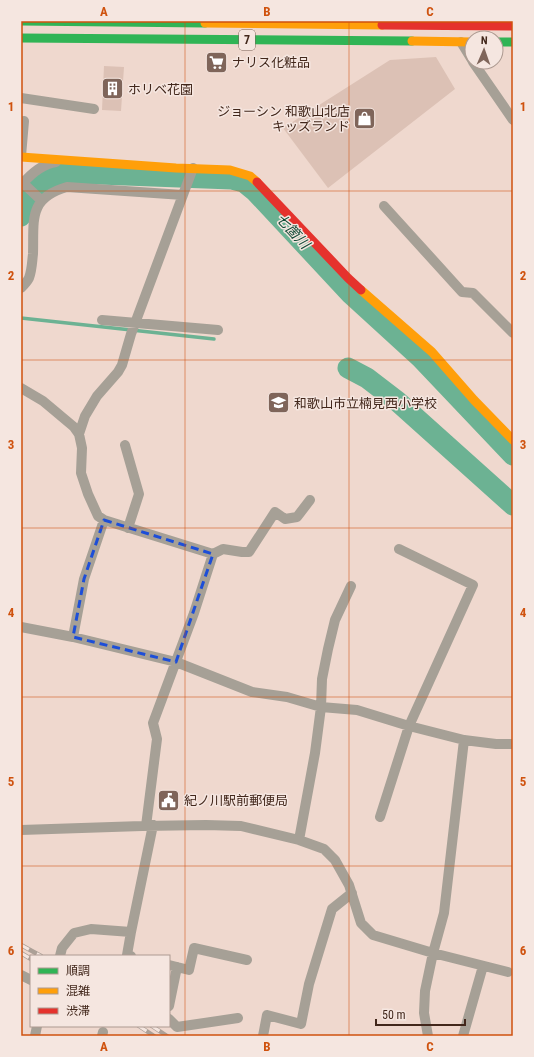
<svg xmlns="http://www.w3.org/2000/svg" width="534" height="1057" font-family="'Roboto Condensed','Noto Sans JP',sans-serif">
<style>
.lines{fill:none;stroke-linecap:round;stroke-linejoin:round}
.stream{stroke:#6cb293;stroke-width:3.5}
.river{stroke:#6cb293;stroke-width:21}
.building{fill:#dcc1b5}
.street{stroke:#a6a096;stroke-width:10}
.fast{stroke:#30b455;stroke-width:9}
.slow{stroke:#ff9f0a;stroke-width:9}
.jam{stroke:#e5322d;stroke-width:9}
.rail-casing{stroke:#aca097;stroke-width:4.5}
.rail{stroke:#f5e6e0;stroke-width:3;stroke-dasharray:9;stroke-linecap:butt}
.marked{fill:none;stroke:#1d4ed8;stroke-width:3;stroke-dasharray:8 5;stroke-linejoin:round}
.grid{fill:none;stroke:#cf520e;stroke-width:1;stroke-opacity:0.55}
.labels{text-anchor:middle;stroke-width:3;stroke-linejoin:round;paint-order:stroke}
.shield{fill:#f5e6e0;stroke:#786056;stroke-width:1}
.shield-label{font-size:12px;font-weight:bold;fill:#42271b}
.poi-label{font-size:13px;fill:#42271b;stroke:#f5e6e0;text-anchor:start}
.water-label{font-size:14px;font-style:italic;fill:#104b36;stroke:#f5e6e0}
.neatline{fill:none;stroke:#cf520e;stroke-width:1.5}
.grid-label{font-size:13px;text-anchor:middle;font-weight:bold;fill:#cf520e}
</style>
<rect width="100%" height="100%" fill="#efd8ce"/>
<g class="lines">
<path class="stream" d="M21 318 214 339"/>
<path class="river" d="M21 216 24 204 30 195 42 182 57 175 73 173 232 179 244 182 255 191 351 294 421 358 513 455
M348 368 367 378 397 401 513 505"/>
</g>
<path class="building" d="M436 57 455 89 328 188 283 128 390 60Z
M104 66 124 67 121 111 102 110Z"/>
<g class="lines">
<path class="street" d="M461 42 472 60
M473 62 513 120
M21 98 94 109
M21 156 24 121
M21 181 41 200
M23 183C32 173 42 164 56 162
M384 206 462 292 473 293 513 333
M21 288C24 285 27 282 29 278 32 270 32 262 33 254 34 220 28 198 67 187L183 195
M102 320 218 330
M21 388 43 401 74 427 79 434 82 448 81 473 88 494 98 516 104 520 213 554 194 613 153 723 157 739 146 826
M79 434 85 416 97 396 118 372 122 365 131 334 193 168
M125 445 139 494 128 528
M213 554 223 549 242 552H249L275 512 285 519 297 517 310 500
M21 627 73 637 176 662 252 692 287 697 321 707 357 710 409 726 464 740 496 744H513
M73 637 84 579 104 520
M380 817 409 726 473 585 399 549
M21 830 142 826 206 825 241 826 299 840 324 849 335 860 349 885 361 923 373 935 433 953 508 972
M299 840 315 753 321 707 322 679 328 649 335 620 351 586
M131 932 127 955 131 956
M60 956 62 948 74 933 91 929 131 932 153 825
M169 965 189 970 194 948 247 960
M21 975 31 980
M169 1006 177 967
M169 1019 177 1027 238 1018
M35 1036 37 1026
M102 1036 103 1032
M263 1036 267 1015 301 1024 309 984 332 909 352 893
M428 1036 424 1013 425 991 433 953 444 913 464 740
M463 1036 483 966"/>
<path class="fast" d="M21 21 205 23
M21 38 412 41
M496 42H513"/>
<path class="slow" d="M205 23 382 25
M412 41 472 42
M21 157 176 168 230 170 250 176 257 182
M361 290 432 352 474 400 513 440"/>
<path class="jam" d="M382 25 513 26
M257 182 348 278 361 290"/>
<defs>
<path id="rail" d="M21 945 41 956
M21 953 31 959
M139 1026 154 1036
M152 1026 167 1036"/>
</defs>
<use href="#rail" class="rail-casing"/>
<use href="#rail" class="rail"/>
</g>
<path class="marked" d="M104 520 213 554 176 662 73 637 84 579Z"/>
<path class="grid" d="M185 21V1036M349 21V1036M21 191H513M21 360H513M21 528H513M21 697H513M21 866H513"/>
<defs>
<symbol id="supermarket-square" viewBox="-11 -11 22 22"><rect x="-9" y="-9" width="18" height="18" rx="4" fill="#7f655a" stroke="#f5e6e0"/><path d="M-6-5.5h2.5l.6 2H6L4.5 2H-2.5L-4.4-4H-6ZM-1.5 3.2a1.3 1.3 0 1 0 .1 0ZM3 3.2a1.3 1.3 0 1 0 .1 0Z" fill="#fff"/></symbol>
<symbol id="building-square" viewBox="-11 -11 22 22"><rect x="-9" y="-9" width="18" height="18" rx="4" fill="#7f655a" stroke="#f5e6e0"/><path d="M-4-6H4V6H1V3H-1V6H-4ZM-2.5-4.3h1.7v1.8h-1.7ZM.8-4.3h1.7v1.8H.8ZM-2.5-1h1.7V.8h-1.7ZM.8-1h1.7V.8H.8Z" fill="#fff"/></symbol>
<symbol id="shop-square" viewBox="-11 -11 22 22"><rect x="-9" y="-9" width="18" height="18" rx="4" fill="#7f655a" stroke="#f5e6e0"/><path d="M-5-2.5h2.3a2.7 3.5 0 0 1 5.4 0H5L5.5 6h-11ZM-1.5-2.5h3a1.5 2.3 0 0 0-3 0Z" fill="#fff"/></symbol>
<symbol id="school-square" viewBox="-11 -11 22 22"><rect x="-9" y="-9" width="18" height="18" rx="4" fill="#7f655a" stroke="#f5e6e0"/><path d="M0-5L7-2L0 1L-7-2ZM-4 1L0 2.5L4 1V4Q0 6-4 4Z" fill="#fff"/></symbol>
<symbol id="civic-square" viewBox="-11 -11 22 22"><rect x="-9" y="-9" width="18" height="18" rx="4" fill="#7f655a" stroke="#f5e6e0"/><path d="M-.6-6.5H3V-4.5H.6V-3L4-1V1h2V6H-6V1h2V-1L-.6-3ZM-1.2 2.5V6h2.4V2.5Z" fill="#fff"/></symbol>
</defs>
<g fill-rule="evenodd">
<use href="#supermarket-square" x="204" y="50" width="25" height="25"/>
<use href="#building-square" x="100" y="76" width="25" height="25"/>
<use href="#shop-square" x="352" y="106" width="25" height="25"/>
<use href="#school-square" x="266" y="390" width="25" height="25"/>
<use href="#civic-square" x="156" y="788" width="25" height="25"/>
</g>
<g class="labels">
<rect class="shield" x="239" y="30" width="16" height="20" rx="3"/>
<g class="shield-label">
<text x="247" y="44">7</text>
</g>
<g class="poi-label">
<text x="232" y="67">ナリス化粧品</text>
<text x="128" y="94">ホリベ花園</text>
<text x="350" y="116" text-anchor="end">ジョーシン 和歌山北店<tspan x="350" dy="15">キッズランド</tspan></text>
<text x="294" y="408">和歌山市立楠見西小学校</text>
<text x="184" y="805">紀ノ川駅前郵便局</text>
</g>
<g class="water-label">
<text transform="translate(293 231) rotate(47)" y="5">七箇川</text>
</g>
</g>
<rect width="534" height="1057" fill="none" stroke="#f5e6e0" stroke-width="44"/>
<rect x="30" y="955" width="140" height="72" fill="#f5e6e0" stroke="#ad9a91"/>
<rect x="38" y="968" width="20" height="6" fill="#30b455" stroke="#ad9a91"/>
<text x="66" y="975" font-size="12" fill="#42271b">順調</text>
<rect x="38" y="988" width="20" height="6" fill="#ff9f0a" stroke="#ad9a91"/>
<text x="66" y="995" font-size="12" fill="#42271b">混雑</text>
<rect x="38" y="1008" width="20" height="6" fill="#e5322d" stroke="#ad9a91"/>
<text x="66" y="1015" font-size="12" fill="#42271b">渋滞</text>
<g transform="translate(484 50) rotate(2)"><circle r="19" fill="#f5e6e0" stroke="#ad9a91"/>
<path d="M0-3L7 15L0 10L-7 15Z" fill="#7f655a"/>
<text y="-6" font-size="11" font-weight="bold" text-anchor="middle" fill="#42271b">N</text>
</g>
<path d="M376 1019v6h89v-6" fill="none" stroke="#42271b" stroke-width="2"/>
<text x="382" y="1019" font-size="12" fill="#42271b" stroke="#f5e6e0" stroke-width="3" paint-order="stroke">50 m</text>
<rect x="22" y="22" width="490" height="1013" class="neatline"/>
<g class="grid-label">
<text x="104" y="16">A</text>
<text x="267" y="16">B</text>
<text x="430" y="16">C</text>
<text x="11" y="111">1</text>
<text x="523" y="111">1</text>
<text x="11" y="280">2</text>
<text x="523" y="280">2</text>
<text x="11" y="449">3</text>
<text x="523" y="449">3</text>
<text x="11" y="617">4</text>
<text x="523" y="617">4</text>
<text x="11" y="786">5</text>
<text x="523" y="786">5</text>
<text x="11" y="955">6</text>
<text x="523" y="955">6</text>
<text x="104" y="1051">A</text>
<text x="267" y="1051">B</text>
<text x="430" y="1051">C</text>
</g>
</svg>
